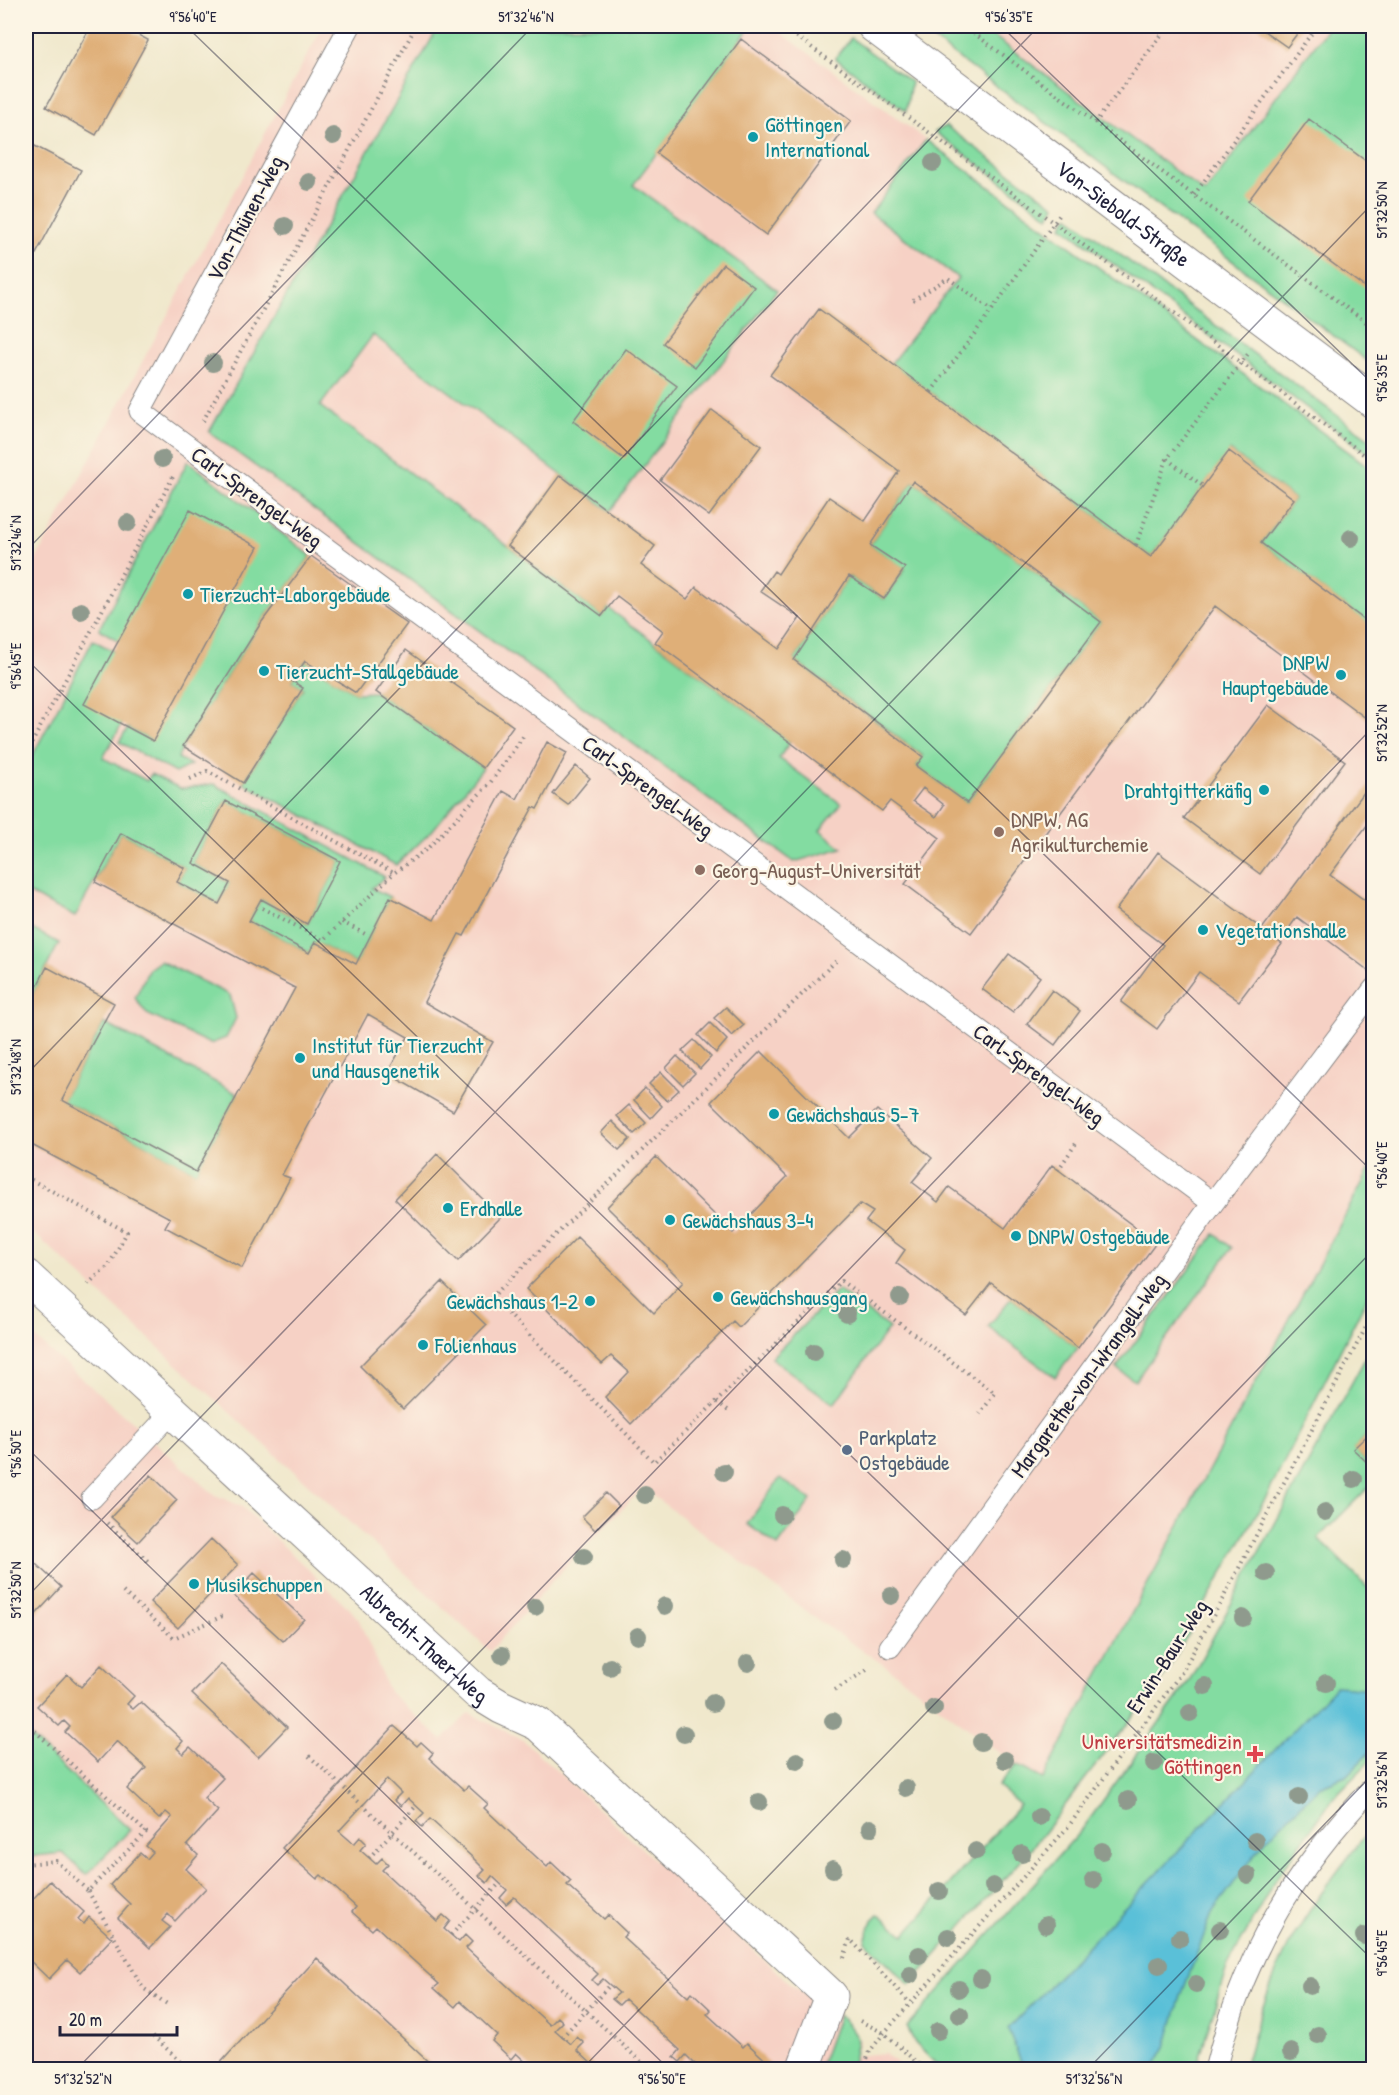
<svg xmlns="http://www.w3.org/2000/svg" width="1399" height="2095" font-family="'Patrick Hand',sans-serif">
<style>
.built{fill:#f6d1c5}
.green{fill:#83dca1;stroke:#527f6e;stroke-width:1.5}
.water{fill:#5ac0d8;stroke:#3e718a;stroke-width:1.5}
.building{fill:#dfaf78;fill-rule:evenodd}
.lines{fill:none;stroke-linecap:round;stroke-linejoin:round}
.service-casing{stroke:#898584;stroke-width:23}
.minor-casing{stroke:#898584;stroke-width:35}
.path{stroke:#898584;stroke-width:4;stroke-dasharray:1.5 4.5;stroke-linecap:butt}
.service{stroke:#fff;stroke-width:21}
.minor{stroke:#fff;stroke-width:33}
.tree{fill:#8f9a8d}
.ticks{fill:none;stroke:#22223b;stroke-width:1.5;stroke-opacity:0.45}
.culture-dot{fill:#0f9aa8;stroke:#fcf5e5;stroke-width:2}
.education-dot{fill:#8d6e63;stroke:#fcf5e5;stroke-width:2}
.service-dot{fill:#5c6f8a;stroke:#fcf5e5;stroke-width:2}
.health-dot{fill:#e0444e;stroke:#fcf5e5;stroke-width:2}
.labels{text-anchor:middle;stroke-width:4.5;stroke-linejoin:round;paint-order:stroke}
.culture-label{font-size:22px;fill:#0d838f;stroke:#fcf5e5;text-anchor:start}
.street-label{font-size:22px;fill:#22223b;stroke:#fcf5e5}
.education-label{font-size:22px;fill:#785e54;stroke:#fcf5e5;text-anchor:start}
.service-label{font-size:22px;fill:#4e5e75;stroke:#fcf5e5;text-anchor:start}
.health-label{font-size:22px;fill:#be3a42;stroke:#fcf5e5;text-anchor:end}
.neatline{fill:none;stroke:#22223b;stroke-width:2}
.ticks-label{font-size:15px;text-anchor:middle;fill:#22223b}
</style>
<rect width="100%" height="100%" fill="#fcf5e5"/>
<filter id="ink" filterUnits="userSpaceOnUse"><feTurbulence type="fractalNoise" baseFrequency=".0167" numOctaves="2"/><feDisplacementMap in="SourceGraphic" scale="12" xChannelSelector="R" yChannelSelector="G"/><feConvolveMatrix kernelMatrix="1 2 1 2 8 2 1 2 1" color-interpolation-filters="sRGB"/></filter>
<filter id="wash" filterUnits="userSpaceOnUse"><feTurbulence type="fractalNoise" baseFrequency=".008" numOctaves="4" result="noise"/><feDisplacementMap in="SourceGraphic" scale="24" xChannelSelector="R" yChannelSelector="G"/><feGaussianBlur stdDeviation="1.35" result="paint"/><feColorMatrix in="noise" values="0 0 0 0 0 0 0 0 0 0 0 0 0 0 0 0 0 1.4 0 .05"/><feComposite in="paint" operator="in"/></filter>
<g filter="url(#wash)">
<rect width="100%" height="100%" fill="#f0e8cc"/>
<path class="built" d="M323 26H772L1373 470V1163L1043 1779 1016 1765 894 1672 818 1620 643 1488 564 1568 490 1651 26 1226V578Z
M980 26H1373L1205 193Z
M26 1330 215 1495 241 1506 350 1609 359 1620 389 1692 442 1740 469 1713 523 1740 789 1983 839 2015 854 2031 859 2042 854 2056 885 2053 903 2069H26Z"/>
<path class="green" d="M439 26H751L633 185 777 290 610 511 373 335 320 406 602 616 608 608 790 742 779 758 841 804 820 830 842 848 794 862 209 432Z
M915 26H980L1205 193 1329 26H1373V365Z
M851 38 911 82 906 111 835 58Z
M946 126 1055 206 1049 217 935 132Z
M926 140 1373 470V627L1261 543 1294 499 1230 451 1151 557 891 363 958 278 871 213Z
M1068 216 1373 442V457L1062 226Z
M188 461 311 556 261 623 183 746 178 758 191 765 175 773 119 742 128 728 152 740 119 641 99 629Z
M913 481 1101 622 967 803 916 766 923 756 794 660 849 576 884 599 905 569 870 545Z
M93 640 113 651 122 724 103 758 147 781 151 774 181 789 214 784 385 877 372 888 390 897 356 964 315 942 309 953 249 921 261 899 307 924 340 861 226 801 193 863 230 883 219 904 177 882 185 868 121 833 75 917 26 892V768Z
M305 661 356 693 376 692 483 768 432 831 396 865 243 783 303 688 292 681Z
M26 926 59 943 26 1007Z
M160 961 230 995 236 1018 226 1038 210 1044 147 1014 135 998 149 969Z
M104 1023 238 1094 196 1172 62 1100Z
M1373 1163V1286L1269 1492 1163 1678 1035 1844 910 1985 865 1941 872 1920 878 1914 904 1935 1020 1805 998 1786 1016 1765 1043 1779Z
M1215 1234 1232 1248 1135 1381 1116 1368Z
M838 1290 889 1328 834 1404 771 1358Z
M1011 1298 1078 1348 1055 1377 988 1327Z
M1373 1344V1429L1354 1449 1373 1469V1483L1318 1538 1373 1593V1758L1334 1797 1275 1880 1227 1967 1196 2069H941L915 2043 907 2027 1084 1827 1189 1681Z
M780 1478 811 1500 778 1546 747 1524Z
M26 1733 130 1830 86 1875 63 1853 26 1857Z
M1373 1825V2069H1244C1255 2027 1269 1984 1289 1945 1312 1902 1344 1863 1373 1825Z
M839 2015C866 2043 855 2035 852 2069L819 2070Z"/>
<path class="water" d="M1336 1686 1373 1689V1749L1346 1776 1319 1787 1266 1840 1213 1911 1181 1996 1166 2047 1153 2069H1024L1008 2029Z"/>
<g id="blocks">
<path class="building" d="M91 26H121L148 40 96 135 46 107Z
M1257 26H1303L1287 47Z
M741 39 851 121 766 235 656 153Z
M1309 119 1374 167V294L1248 201Z
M29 143 81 170 29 267 26 265V150Z
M723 264 754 287 695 367 663 343Z
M819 309 1151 557 1229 451 1294 499 1261 543 1374 627V724L1215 606 971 933 905 884 940 838 890 801 882 811 790 742 655 642 663 631 617 596 602 616 508 546 560 475 655 546 641 565 687 599 696 587 779 649 800 618 760 591 774 571 778 574 829 497 865 521 899 471 770 375ZM913 481 1101 622 967 803 916 766 923 757 794 660 849 576 884 599 905 568 870 545ZM923 788 944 805 936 817 913 801Z
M626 349 677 386 624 459 573 421Z
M712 410 761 446 709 516 660 480Z
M190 510 258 547 153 741 84 704Z
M311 556 407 624 356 693 305 661 292 681 303 688 243 783 183 746 261 623Z
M406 650 513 726 483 768 376 692Z
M1268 705 1345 761 1260 874 1184 818Z
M547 742 567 753 537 809 533 807 464 936 459 934 424 1002 493 1042 453 1111 387 1073 408 1037 368 1014 282 1175 290 1178 242 1268 165 1227 170 1218 26 1142V1007L47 967 114 1003 62 1100 196 1172 295 988 95 882 121 833 185 868 177 882 219 904 230 883 193 863 226 801 340 861 307 924 261 899 249 921 309 953 315 942 356 964 390 897 434 920 503 791 517 799Z
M576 766 590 778 568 805 553 794Z
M1374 779V816L1330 875 1374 907V965L1369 971 1297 917 1279 942 1282 944 1239 1001 1199 972 1157 1029 1121 1002 1163 945 1116 910 1158 852 1262 929Z
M1009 954 1040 977 1013 1012 982 989Z
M1052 990 1080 1011 1055 1045 1027 1024Z
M726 1007 744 1025 732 1036 714 1018Z
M710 1023 727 1040 716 1053 698 1035Z
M694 1040 711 1057 700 1069 682 1051Z
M761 1051 849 1138 877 1110 932 1158 912 1182 938 1202 949 1187 1005 1228 1052 1165 1156 1243 1078 1348 991 1283 966 1315 896 1263 905 1250 866 1221 873 1212 860 1204 739 1327 733 1321 631 1424 605 1397 629 1372 611 1356 602 1364 526 1289 577 1237 654 1313 683 1282 607 1207 656 1157 733 1233 787 1177 711 1102Z
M677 1056 695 1073 683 1085 666 1068Z
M661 1072 679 1090 667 1101 649 1084Z
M645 1088 662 1106 651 1118 634 1100Z
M629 1105 646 1123 634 1134 617 1116Z
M612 1121 630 1139 619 1150 601 1133Z
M437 1154 501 1217 458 1261 395 1199Z
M442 1282 486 1325 403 1409 360 1366Z
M1374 1429V1469L1353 1449Z
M151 1475 177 1500 138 1542 111 1517Z
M606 1493 619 1506 595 1530 582 1517Z
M211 1539 238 1565 178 1628 150 1602Z
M26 1555 61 1587 26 1625Z
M254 1573 304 1619 283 1641 233 1595Z
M221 1664 287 1727 258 1757 192 1694Z
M101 1665 134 1696 127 1704 133 1709 141 1702 183 1741 177 1748 183 1754 190 1747 223 1778 204 1798 218 1811 187 1845 198 1855 186 1869 206 1888 175 1921 168 1914 162 1921 170 1927 150 1948 118 1918 130 1904 110 1885 140 1853 147 1859 153 1852 146 1846 172 1817 166 1812 159 1819 127 1789 146 1768 117 1741 98 1762 65 1732 70 1727 64 1721 59 1726 37 1706 67 1674 81 1687Z
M394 1726 417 1746 421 1742 433 1753 429 1758 464 1790 468 1786 488 1804 484 1808 547 1867 551 1862 571 1881 567 1885 604 1919 608 1915 627 1933 623 1937 688 1997 692 1992 711 2010 707 2014 743 2047 747 2043 776 2070H701L686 2055 680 2062 674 2057 680 2050 625 1999 619 2005 612 1999 619 1993 603 1979 597 1985 592 1980 598 1974 514 1897 506 1904 500 1898 507 1890 492 1876 487 1883 479 1876 485 1870 472 1857 430 1819 422 1827 416 1821 424 1813 408 1798 401 1806 394 1800 401 1793 387 1779 339 1831 354 1844 360 1837 366 1843 360 1850 376 1864 382 1858 388 1864 382 1870 437 1921 443 1915 450 1921 444 1929 459 1942 465 1935 472 1942 466 1948 550 2025 558 2017 563 2022 555 2030 571 2044 577 2037 584 2043 577 2050 598 2070H534L516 2053 511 2059 492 2041 497 2035 479 2018 460 2001 455 2007 434 1988 439 1984 393 1942 376 1926 372 1930 352 1912 356 1907 321 1875 317 1879 282 1848Z
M50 1881 84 1912 78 1919 84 1924 89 1917 112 1938 80 1972 67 1960 49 1979 26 1957V1896L31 1901Z
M317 1958 437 2070H214Z"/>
</g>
</g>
<g filter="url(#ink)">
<use href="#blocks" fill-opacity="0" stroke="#898584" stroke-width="1.5"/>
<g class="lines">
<defs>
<path id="service" d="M350 26 140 411 1213 1203
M92 1498 173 1411
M890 1647 1213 1203 1374 989
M1215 2070C1243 1957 1293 1869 1374 1786"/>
<g id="minor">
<path id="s1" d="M874 26 1374 402"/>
<path id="s2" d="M26 1276 478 1693 501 1707 538 1724 831 1996 803 2070"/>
</g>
</defs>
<use href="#service" class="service-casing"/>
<use href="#minor" class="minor-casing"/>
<path class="path" d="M782 26 1054 223 1374 462
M964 26 1374 328
M1095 123 1168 26
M1194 195 1317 26
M913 300 948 278 992 310 1061 213
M931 392 992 310
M203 421 416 26
M1167 459 1203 486
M1136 545 1167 459 1248 354
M26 754 174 475
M190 779 207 771 394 873
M262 908 323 940 394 873 428 848 490 783 525 734
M342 922 367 935
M836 961 492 1297 654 1462 841 1281 995 1393 980 1414
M1058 1170 1077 1142
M26 1177 127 1232 109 1265 88 1284
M717 1402 729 1411
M107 1523 150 1563
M123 1592 174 1638 225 1615
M835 1690 870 1668
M26 1723 146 1832 88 1891 56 1861 26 1864
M309 1756 650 2070
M369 1858 416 1806
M88 1891 143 1988 170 2006
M451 1935 500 1883
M844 1958 850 1939 910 2003
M860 2021 884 2033 925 2070
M153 2036 190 2070
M562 2037 610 1985
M688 2070 694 2063
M863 2070 870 2051 884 2033 1068 1827 1182 1672 1222 1600 1374 1312"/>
<use href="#service" class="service"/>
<use href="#minor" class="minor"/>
</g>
<g class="tree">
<circle cx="333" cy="136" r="9"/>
<circle cx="933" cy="163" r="9"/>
<circle cx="309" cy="182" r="9"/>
<circle cx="285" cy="226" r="9"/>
<circle cx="213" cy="363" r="9"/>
<circle cx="162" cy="459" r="9"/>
<circle cx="128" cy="523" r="9"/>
<circle cx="1351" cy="538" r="9"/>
<circle cx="81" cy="611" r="9"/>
<circle cx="900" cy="1297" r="9"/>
<circle cx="847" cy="1314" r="9"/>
<circle cx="814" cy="1352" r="9"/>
<circle cx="724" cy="1472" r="9"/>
<circle cx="1354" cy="1479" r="9"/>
<circle cx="645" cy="1495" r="9"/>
<circle cx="1325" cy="1512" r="9"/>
<circle cx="782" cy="1515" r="9"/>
<circle cx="584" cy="1557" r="9"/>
<circle cx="843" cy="1560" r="9"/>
<circle cx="1266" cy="1573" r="9"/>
<circle cx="891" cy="1596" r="9"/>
<circle cx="665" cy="1606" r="9"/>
<circle cx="535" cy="1607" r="9"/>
<circle cx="1243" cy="1618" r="9"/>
<circle cx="638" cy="1636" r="9"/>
<circle cx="502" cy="1655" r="9"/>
<circle cx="748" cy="1663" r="9"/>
<circle cx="610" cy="1667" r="9"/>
<circle cx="1326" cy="1683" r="9"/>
<circle cx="1205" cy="1686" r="9"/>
<circle cx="713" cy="1703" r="9"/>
<circle cx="934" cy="1708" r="9"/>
<circle cx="1190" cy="1713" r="9"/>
<circle cx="833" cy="1721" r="9"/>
<circle cx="684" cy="1734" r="9"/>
<circle cx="981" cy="1742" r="9"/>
<circle cx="1005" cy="1760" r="9"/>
<circle cx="797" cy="1761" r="9"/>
<circle cx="1154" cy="1763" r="9"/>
<circle cx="906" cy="1788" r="9"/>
<circle cx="1299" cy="1797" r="9"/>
<circle cx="1128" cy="1800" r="9"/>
<circle cx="759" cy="1802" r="9"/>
<circle cx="1039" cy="1817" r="9"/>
<circle cx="870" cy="1828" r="9"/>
<circle cx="1255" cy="1841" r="9"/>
<circle cx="976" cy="1851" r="9"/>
<circle cx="1102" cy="1851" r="9"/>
<circle cx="1022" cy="1854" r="9"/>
<circle cx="833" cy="1869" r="9"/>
<circle cx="1248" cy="1875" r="9"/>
<circle cx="1093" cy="1880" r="9"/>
<circle cx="993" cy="1886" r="9"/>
<circle cx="939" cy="1891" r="9"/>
<circle cx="1046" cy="1925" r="9"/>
<circle cx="1220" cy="1930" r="9"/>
<circle cx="1364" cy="1936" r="9"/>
<circle cx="948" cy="1937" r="9"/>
<circle cx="1180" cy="1938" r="9"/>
<circle cx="919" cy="1955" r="9"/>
<circle cx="1159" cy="1965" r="9"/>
<circle cx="910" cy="1975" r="9"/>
<circle cx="981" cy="1979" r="9"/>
<circle cx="1196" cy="1984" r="9"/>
<circle cx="1310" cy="1986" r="9"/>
<circle cx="959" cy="1989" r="9"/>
<circle cx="960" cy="2015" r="9"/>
<circle cx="938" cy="2031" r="9"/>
<circle cx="1318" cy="2035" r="9"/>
<circle cx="1291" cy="2052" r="9"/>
</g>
</g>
<path class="ticks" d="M186 26 1374 1173M1001 26 1374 385M26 28 27 26M26 551 533 26M26 659 1374 1961M26 1075 1039 26M26 1447 670 2070M26 1598 1374 202M76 2070 1374 726M581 2070 1374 1249M1087 2070 1374 1773"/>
<g class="culture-dot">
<circle cx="753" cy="137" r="6"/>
<circle cx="188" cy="594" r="6"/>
<circle cx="264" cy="671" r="6"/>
<circle cx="1341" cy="675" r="6"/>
<circle cx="1264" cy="790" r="6"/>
<circle cx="1203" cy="930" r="6"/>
<circle cx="300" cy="1058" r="6"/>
<circle cx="774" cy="1114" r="6"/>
<circle cx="448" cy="1208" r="6"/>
<circle cx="670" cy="1220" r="6"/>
<circle cx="1016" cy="1236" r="6"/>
<circle cx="718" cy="1297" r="6"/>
<circle cx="590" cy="1301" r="6"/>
<circle cx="423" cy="1345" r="6"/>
<circle cx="194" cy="1584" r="6"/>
</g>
<g class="education-dot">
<circle cx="999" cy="832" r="6"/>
<circle cx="700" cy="870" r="6"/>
</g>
<circle class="service-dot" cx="847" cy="1450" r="6"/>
<path class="health-dot" d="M1252 1745h6v6h6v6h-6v6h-6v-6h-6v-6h6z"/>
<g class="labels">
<g class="culture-label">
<text x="765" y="132">Göttingen<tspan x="765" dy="25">International</tspan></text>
<text x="200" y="602">Tierzucht-Laborgebäude</text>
<text x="1329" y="670" text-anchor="end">DNPW<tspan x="1329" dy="25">Hauptgebäude</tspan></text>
<text x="276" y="679">Tierzucht-Stallgebäude</text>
<text x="1252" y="798" text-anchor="end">Drahtgitterkäfig</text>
<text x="1215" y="938">Vegetationshalle</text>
<text x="312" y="1053">Institut für Tierzucht<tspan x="312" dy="25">und Hausgenetik</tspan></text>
<text x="786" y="1122">Gewächshaus 5-7</text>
<text x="460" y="1216">Erdhalle</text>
<text x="682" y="1228">Gewächshaus 3-4</text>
<text x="1028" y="1244">DNPW Ostgebäude</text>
<text x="730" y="1305">Gewächshausgang</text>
<text x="578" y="1309" text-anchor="end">Gewächshaus 1-2</text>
<text x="435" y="1353">Folienhaus</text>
<text x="206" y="1592">Musikschuppen</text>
</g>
<g class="street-label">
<text dy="8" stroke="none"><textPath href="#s1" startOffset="312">Von-Siebold-Straße</textPath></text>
<text transform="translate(245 218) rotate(-62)" y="8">Von-Thünen-Weg</text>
<text transform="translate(257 497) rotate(36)" y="8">Carl-Sprengel-Weg</text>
<text transform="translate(648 786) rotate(36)" y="8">Carl-Sprengel-Weg</text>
<text transform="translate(1039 1074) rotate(36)" y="8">Carl-Sprengel-Weg</text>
<text transform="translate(1088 1375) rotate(-54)" y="8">Margarethe-von-Wrangell-Weg</text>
<text dy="8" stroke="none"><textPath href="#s2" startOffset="542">Albrecht-Thaer-Weg</textPath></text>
<text transform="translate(1167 1656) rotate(-57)" y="8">Erwin-Baur-Weg</text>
</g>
<g class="education-label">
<text x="1011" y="827">DNPW, AG<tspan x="1011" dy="25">Agrikulturchemie</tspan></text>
<text x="712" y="878">Georg-August-Universität</text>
</g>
<g class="service-label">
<text x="859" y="1445">Parkplatz<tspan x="859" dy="25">Ostgebäude</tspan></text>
</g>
<g class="health-label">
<text x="1242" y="1749">Universitätsmedizin<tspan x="1242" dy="25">Göttingen</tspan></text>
</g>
</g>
<rect width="1399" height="2095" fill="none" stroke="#fcf5e5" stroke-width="66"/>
<path d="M60 2026v9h117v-9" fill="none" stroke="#22223b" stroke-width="3"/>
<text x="69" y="2026" font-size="18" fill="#22223b" stroke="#fcf5e5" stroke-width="4.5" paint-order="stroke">20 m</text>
<rect x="33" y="33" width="1333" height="2029" class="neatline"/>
<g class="ticks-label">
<text x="193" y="22">9°56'40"E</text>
<text x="526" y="22">51°32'46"N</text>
<text x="1009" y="22">9°56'35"E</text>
<text transform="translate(1382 210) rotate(-90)" y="5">51°32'50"N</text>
<text transform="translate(1382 378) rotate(-90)" y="5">9°56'35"E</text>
<text transform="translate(16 543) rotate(-90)" y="5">51°32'46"N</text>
<text transform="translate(16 666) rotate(-90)" y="5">9°56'45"E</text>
<text transform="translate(1382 733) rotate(-90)" y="5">51°32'52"N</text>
<text transform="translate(16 1067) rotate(-90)" y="5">51°32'48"N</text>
<text transform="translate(1382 1165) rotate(-90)" y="5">9°56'40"E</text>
<text transform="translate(16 1454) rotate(-90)" y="5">9°56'50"E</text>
<text transform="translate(16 1590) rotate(-90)" y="5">51°32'50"N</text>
<text transform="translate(1382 1780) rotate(-90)" y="5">51°32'56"N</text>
<text transform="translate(1382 1953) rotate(-90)" y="5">9°56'45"E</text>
<text x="83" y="2084">51°32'52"N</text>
<text x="662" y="2084">9°56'50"E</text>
<text x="1094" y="2084">51°32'56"N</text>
</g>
</svg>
